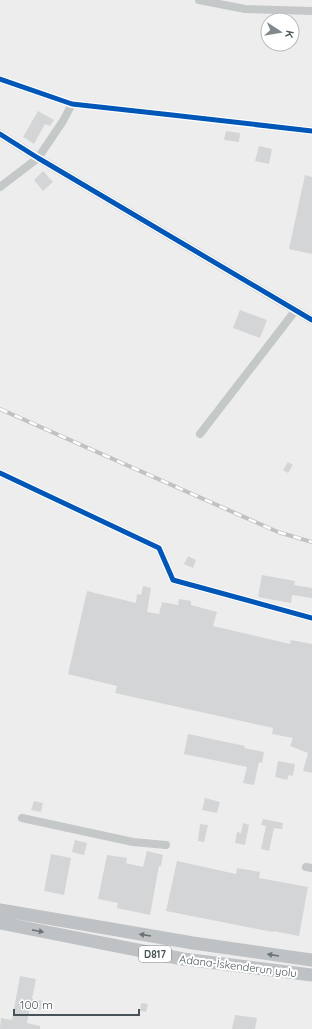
<svg xmlns="http://www.w3.org/2000/svg" width="312" height="1029" font-family="Quicksand,sans-serif">
<style>
.building{fill:#d4d5d6}
.lines{fill:none;stroke-linecap:round;stroke-linejoin:round}
.minor{stroke:#c5c8c8;stroke-width:8}
.tertiary{stroke:#c5c8c8;stroke-width:9}
.trunk{stroke:#bec2c4;stroke-width:13}
.rail-casing{stroke:#c1c2c3;stroke-width:4}
.rail{stroke:#fff;stroke-width:2.5;stroke-dasharray:8;stroke-linecap:butt}
.cycleway-casing{stroke:#fff;stroke-width:8}
.cycleway{stroke:#0057b8;stroke-width:5}
.oneway{fill:#6b7478}
.labels{text-anchor:middle;stroke-width:4;stroke-linejoin:round;paint-order:stroke}
.shield{fill:#fff;stroke:#7e8789;stroke-width:1}
.shield-label{font-size:10px;font-weight:bold;fill:#475357}
.street-label{font-size:11px;fill:#475357;stroke:#fff}
</style>
<rect width="100%" height="100%" fill="#eeeded"/>
<path class="building" d="M38 111 54 120 50 126 45 124 34 144 23 137Z
M226 131 240 133 239 142 224 140Z
M259 146 272 149 269 164 255 161Z
M43 171 53 182 43 191 34 180Z
M305 175 312 177V254L289 249Z
M240 310 267 320 260 338 233 328Z
M288 462 293 465 288 473 283 470Z
M188 556 196 560 193 568 184 564Z
M262 575 295 581 294 585 312 588V598L292 595 291 603 258 597Z
M143 586 151 588 147 612 159 614 162 602 178 605 179 599 191 601V605L217 612 213 626 290 644 291 640 312 644V773L303 771 308 753 290 746 293 738 272 734 273 728 115 693 117 686 68 674 87 591 136 603 137 594 141 595Z
M188 734 245 746 244 748 264 752 262 763 259 762 254 785 243 783 247 767 184 754Z
M278 761 295 764 293 776 289 775 287 780 275 777Z
M205 798 220 802 217 813 202 810Z
M34 801 43 803 41 812 31 810Z
M263 819 283 823 282 829 274 828 269 851 261 849 266 826 261 825Z
M243 823 249 825 245 845 235 843 237 832 241 833Z
M200 824 208 825 204 842 198 841Z
M75 840 87 843 84 855 72 852Z
M147 851 163 855 161 866H159L150 915 117 908 118 903 98 899 107 855 127 858 126 863 143 867Z
M51 854 71 858 64 895 44 891Z
M177 861 236 874 237 868 260 872 259 878 308 887 299 936 273 931V932L166 911Z
M20 976 36 979 32 999 43 1001 41 1010 30 1008 27 1023 40 1026V1029H0L1 1018 12 1020Z
M141 1003 148 1004 146 1012 140 1011Z
M235 1015 257 1018 255 1029H232Z"/>
<g class="lines">
<path class="minor" d="M199 0 245 9 312 11
M0 79 72 104 172 115 312 131
M0 187 38 158 63 121 72 104
M200 434 295 311
M0 473 159 548 173 580 312 618
M22 818 133 842 166 845
M306 867 312 868"/>
<path class="tertiary" d="M0 134 38 158 312 320"/>
<path class="trunk" d="M0 910 193 943 312 960
M0 923 183 959 312 975"/>
<defs>
<path id="rail" d="M0 409 278 532 312 542"/>
</defs>
<use href="#rail" class="rail-casing"/>
<use href="#rail" class="rail"/>
<defs>
<path id="cycleway" d="M0 79 72 104 172 115 312 131
M0 134 38 158 312 320
M0 473 159 548 173 580 312 618"/>
</defs>
<use href="#cycleway" class="cycleway-casing"/>
<use href="#cycleway" class="cycleway"/>
</g>
<defs><path id="oneway-solid" d="M-6-.8H1V-3.2L6.5 0L1 3.2V.8H-6Z"/></defs>
<g class="oneway">
<use href="#oneway-solid" transform="translate(38 931) rotate(11)"/>
<use href="#oneway-solid" transform="translate(145 935) rotate(-171)"/>
<use href="#oneway-solid" transform="translate(273 955) rotate(-171)"/>
</g>
<g class="labels">
<rect class="shield" x="139" y="946" width="32" height="16" rx="3"/>
<g class="shield-label">
<text x="155" y="958">D817</text>
</g>
<g class="street-label">
<text transform="translate(238 966) rotate(7)" y="4">Adana-İskenderun yolu</text>
</g>
</g>
<g transform="translate(280 32) rotate(102)"><circle r="19" fill="#ffffff" stroke="#b5babc"/>
<path d="M0-3L7 15L0 10L-7 15Z" fill="#81898c"/>
<text y="-6" font-size="11" font-weight="bold" text-anchor="middle" fill="#475357">K</text>
</g>
<path d="M14 1009v6h125v-6" fill="none" stroke="#475357" stroke-width="2"/>
<text x="20" y="1009" font-size="12" fill="#475357" stroke="#ffffff" stroke-width="3" paint-order="stroke">100 m</text>
</svg>
